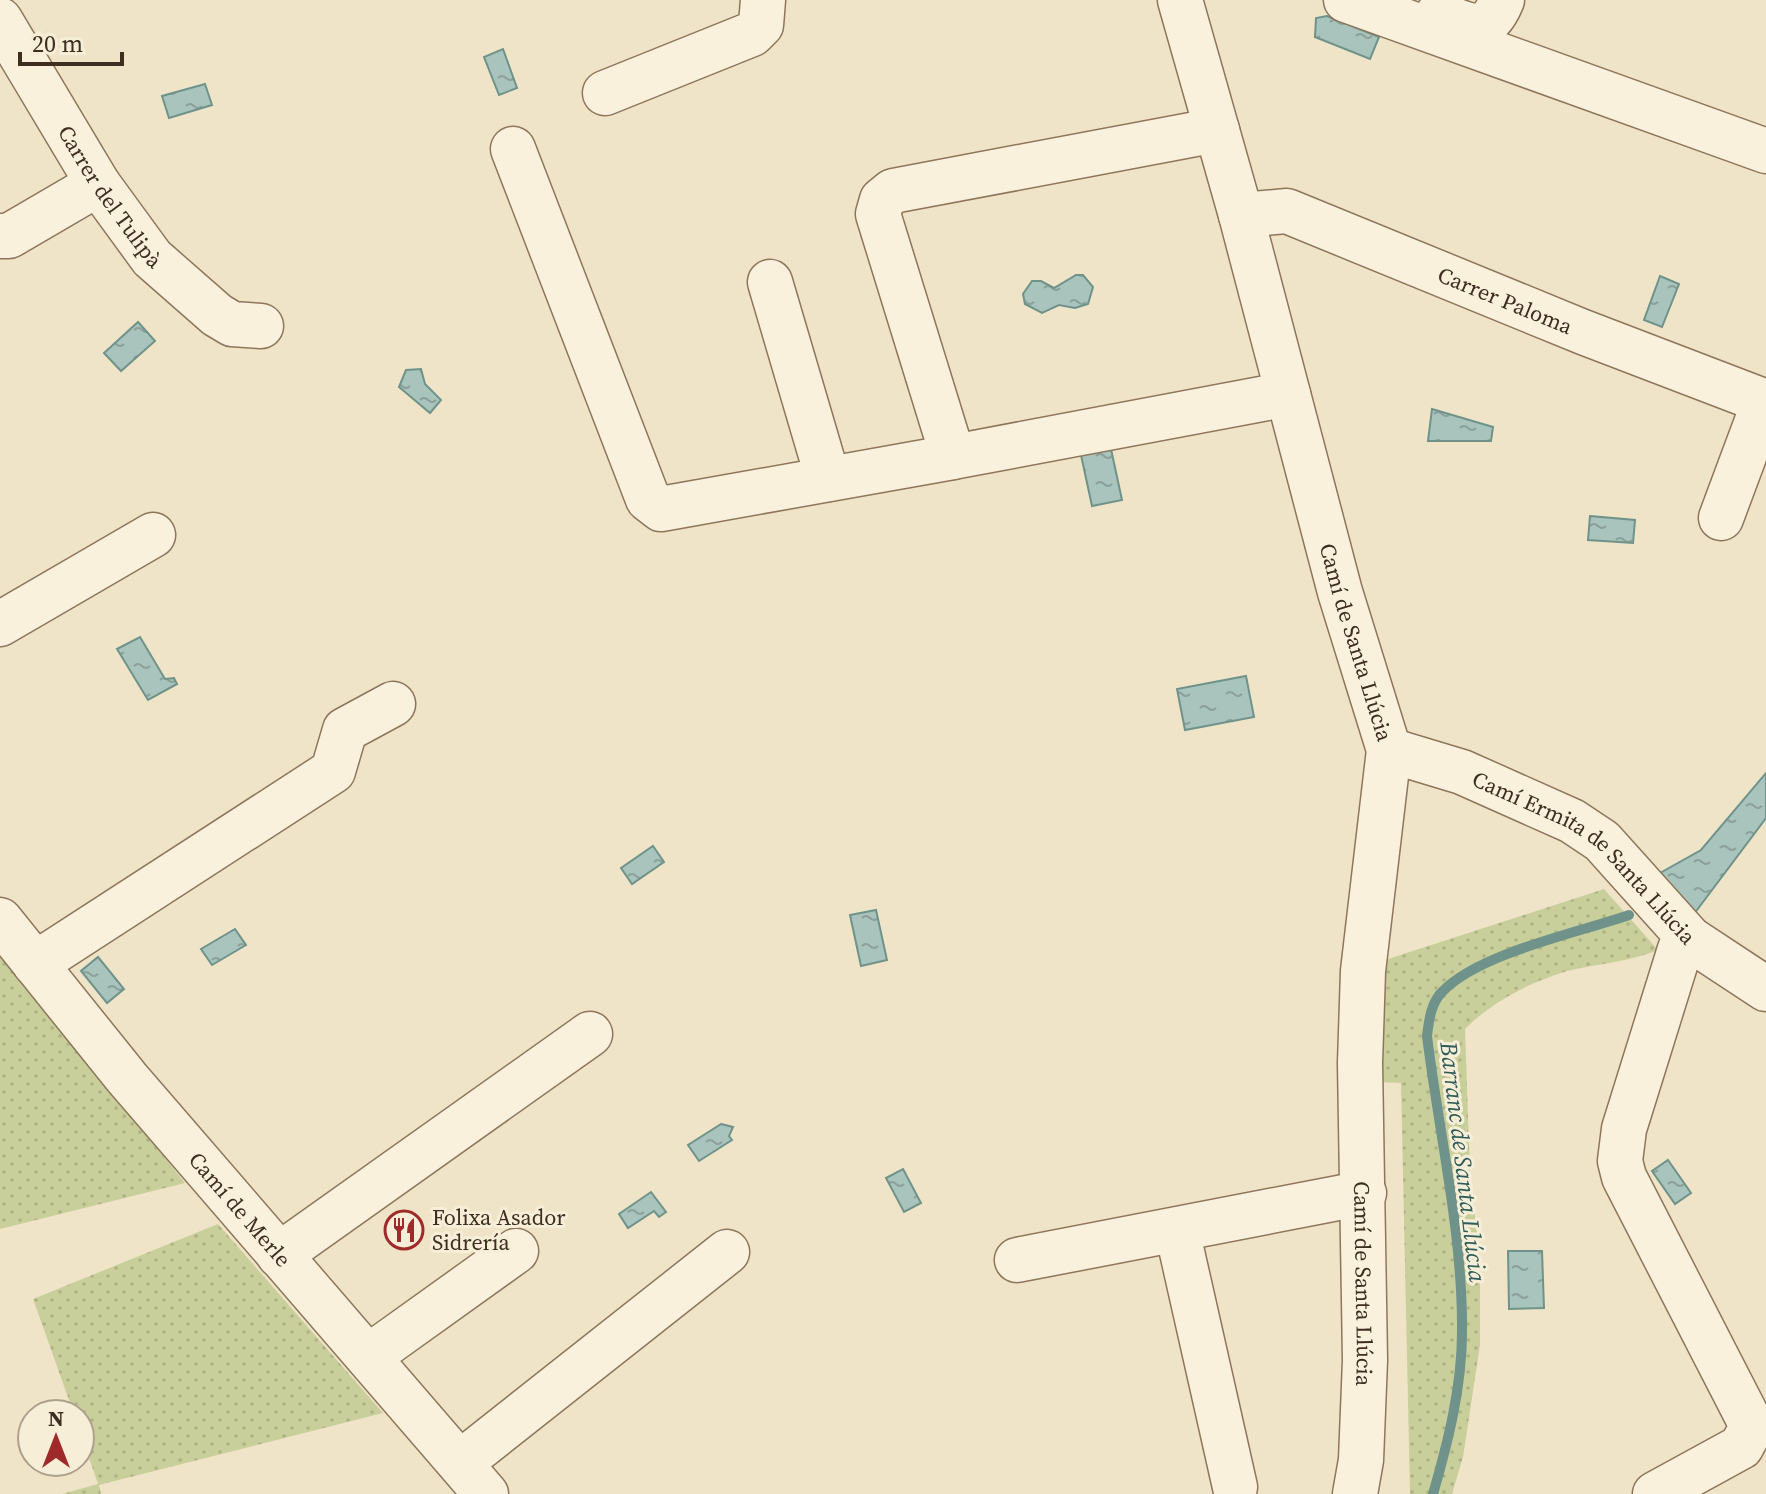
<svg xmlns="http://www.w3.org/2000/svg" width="1766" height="1494" font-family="'Source Serif 4',serif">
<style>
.grass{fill:url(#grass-dots)}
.water{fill:url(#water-ripples);stroke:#6f938a;stroke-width:2}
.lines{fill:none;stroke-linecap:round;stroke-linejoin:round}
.stream{stroke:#6f938a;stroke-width:10}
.minor-casing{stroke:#8d765c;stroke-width:47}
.minor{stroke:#faf1dc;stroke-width:44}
.labels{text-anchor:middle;stroke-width:6;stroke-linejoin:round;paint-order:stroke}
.street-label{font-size:22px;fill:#3d2e20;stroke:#f7eed8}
.poi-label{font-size:22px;fill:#3d2e20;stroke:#f7eed8;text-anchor:start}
.water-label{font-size:24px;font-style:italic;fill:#2f5d5a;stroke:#f7eed8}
</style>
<defs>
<pattern id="grass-dots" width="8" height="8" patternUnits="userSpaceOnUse" patternTransform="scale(2)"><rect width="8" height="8" fill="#c9cf9b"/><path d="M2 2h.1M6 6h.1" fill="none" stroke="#aeb285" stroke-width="1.8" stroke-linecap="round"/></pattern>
<pattern id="water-ripples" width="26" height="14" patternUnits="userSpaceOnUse" patternTransform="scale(2)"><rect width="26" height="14" fill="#a9c4bc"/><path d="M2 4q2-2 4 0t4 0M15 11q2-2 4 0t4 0" fill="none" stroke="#8ba098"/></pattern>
</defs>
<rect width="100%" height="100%" fill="#f0e4c8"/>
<path class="grass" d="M1604 889 1658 950C1621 965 1589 963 1555 975 1521 987 1490 1004 1465 1029L1470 1172 1480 1260V1345L1463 1457 1452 1494H1410L1401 1083 1378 1082 1385 960Z
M0 952 185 1183 0 1229Z
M218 1224 383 1413 99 1485 101 1494H62L98 1484 80 1432V1414H74L33 1299Z"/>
<path class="water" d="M1327 16 1379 37 1370 59 1315 37 1316 18Z
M503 49 517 88 499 95 484 57Z
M205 84 212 105 169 118 162 96Z
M1076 275H1083L1093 287 1088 304 1075 308 1059 305 1042 313 1025 304 1023 294 1032 281H1041L1054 288Z
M1660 276 1679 284 1662 327 1644 320Z
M138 322 155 341 121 371 104 353Z
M421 369 425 384 441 400 430 413 399 387 406 370Z
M1432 409 1493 427 1491 441H1428Z
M1111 449 1122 500 1092 506 1081 455Z
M1590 516 1635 520 1633 543 1588 540Z
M140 637 165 679 174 678 177 684 148 700 117 649Z
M1246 676 1254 717 1185 730 1177 689Z
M1766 773V818L1691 918 1653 877 1701 850Z
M653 846 664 862 632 884 621 868Z
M876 910 887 960 861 966 850 915Z
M235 929 246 945 212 965 201 949Z
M98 957 124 989 107 1003 81 971Z
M721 1124 733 1127 729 1136 732 1140 699 1161 688 1145Z
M1668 1160 1691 1193 1675 1204 1652 1171Z
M903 1169 921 1203 904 1212 886 1178Z
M651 1192 666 1212 659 1217 654 1211 628 1228 619 1214Z
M1508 1251H1542L1544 1308 1509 1309Z"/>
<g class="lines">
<path class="stream" d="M1433 1494C1448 1442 1462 1387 1462 1332 1463 1234 1439 1134 1427 1036 1429 1020 1431 1002 1443 991 1480 953 1577 933 1629 915"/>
<defs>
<g id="minor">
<path id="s1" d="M1180 0 1241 215 1340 592 1389 750 1363 971 1360 1063 1365 1360 1361 1460 1355 1494"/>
<path d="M1346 0 1766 151"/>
<path d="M1438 14C1470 25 1486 39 1502 0"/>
<path id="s2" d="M0 20 98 184 152 258 217 315 232 324 261 326"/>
<path d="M605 93 752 34 761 25 763 0"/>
<path d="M513 149 648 499 661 509 953 457 878 214 882 200 893 191 1217 130"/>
<path id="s3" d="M1241 215 1287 211 1583 332 1766 402"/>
<path d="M0 236H9L98 184"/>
<path d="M770 282 828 479"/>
<path d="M953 457 1288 394"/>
<path d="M1721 518 1759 416 1766 410"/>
<path d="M0 624 153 535"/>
<path id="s4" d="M1389 750 1462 772 1572 821 1602 841 1690 939 1766 989"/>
<path id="s5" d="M0 920 127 1078 486 1494"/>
<path d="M35 964 333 771 345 730 393 704"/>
<path d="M1177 1230 1235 1487"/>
<path d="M279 1255 590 1034"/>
<path d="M1017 1260 1364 1193"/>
<path d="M368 1357 516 1251"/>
<path d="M460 1463 727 1252"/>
<path d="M1655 1494 1741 1447 1751 1429 1749 1420 1624 1177 1620 1161 1624 1129 1680 949 1690 939"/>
</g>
</defs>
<use href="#minor" class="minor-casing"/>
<use href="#minor" class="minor"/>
</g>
<defs>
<symbol id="restaurant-ring" viewBox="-11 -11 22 22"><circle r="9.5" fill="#f7eed8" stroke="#9e2a2b" stroke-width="1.5"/><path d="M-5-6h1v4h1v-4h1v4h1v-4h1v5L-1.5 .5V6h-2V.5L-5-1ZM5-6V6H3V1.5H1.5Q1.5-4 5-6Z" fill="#9e2a2b"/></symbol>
</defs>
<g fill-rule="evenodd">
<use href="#restaurant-ring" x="382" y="1208" width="44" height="44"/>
</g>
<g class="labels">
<g class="street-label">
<text dy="8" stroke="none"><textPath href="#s2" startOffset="208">Carrer del Tulipà</textPath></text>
<text dy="8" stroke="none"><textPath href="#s3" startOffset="282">Carrer Paloma</textPath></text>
<text dy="8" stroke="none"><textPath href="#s1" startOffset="666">Camí de Santa Llúcia</textPath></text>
<text dy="8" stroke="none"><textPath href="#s4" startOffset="228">Camí Ermita de Santa Llúcia</textPath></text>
<text dy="8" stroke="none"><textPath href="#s5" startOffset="376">Camí de Merle</textPath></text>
<text dy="8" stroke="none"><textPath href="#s1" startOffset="1314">Camí de Santa Llúcia</textPath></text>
</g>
<g class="poi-label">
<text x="432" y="1225">Folixa Asador<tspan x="432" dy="25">Sidrería</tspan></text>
</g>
<g class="water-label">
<text transform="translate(1463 1162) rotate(83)" y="8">Barranc de Santa Llúcia</text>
</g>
</g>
<g transform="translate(56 1438)"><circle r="38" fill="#f7eed8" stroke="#ada18e" stroke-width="2"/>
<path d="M0-6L14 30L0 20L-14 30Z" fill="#9e2a2b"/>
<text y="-12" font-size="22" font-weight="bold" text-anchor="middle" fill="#3d2e20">N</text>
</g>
<path d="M20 52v12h102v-12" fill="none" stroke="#3d2e20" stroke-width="4"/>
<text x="32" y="52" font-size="24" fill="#3d2e20" stroke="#f7eed8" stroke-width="6" paint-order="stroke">20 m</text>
</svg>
